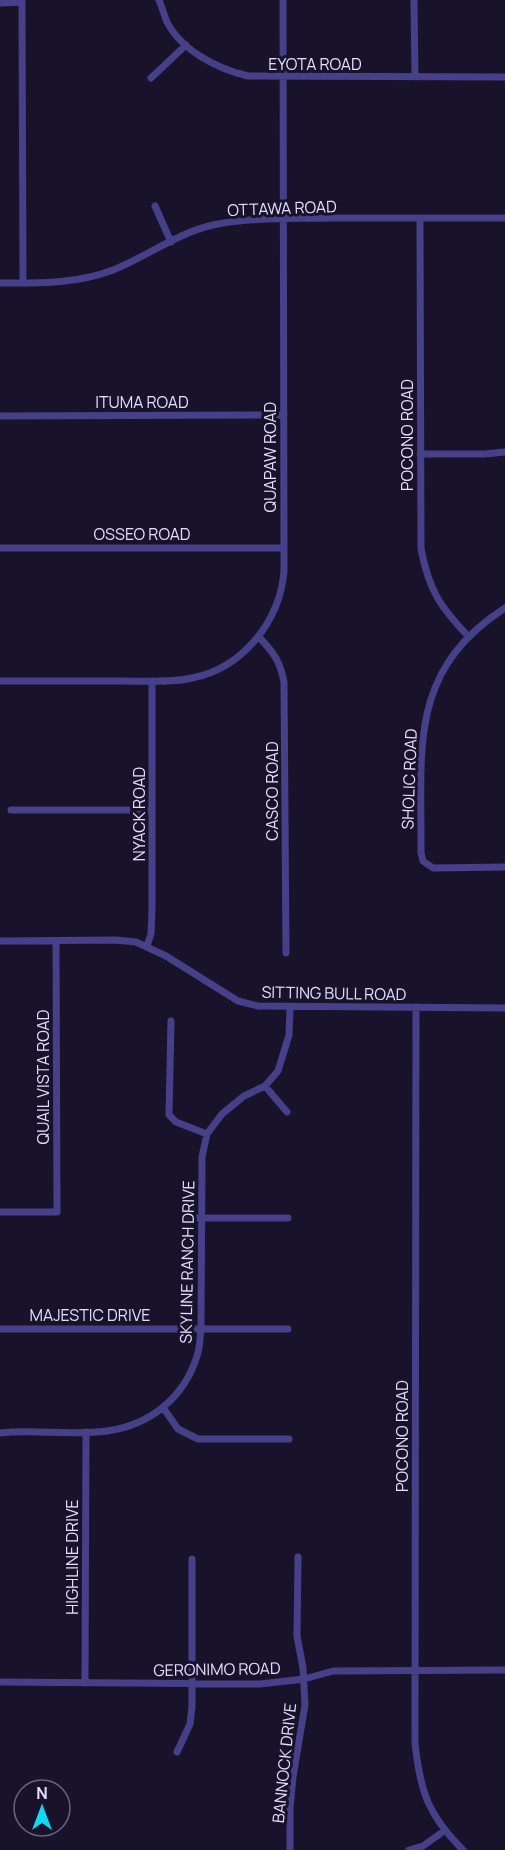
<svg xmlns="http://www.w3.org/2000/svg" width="505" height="1850" font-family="Manrope,sans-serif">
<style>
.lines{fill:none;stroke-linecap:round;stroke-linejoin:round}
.minor{stroke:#454088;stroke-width:7}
.labels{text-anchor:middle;stroke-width:6;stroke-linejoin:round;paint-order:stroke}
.street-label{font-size:16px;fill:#e3defe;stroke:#18132b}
</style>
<rect width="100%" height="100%" fill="#18132b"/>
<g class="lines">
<path class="minor" d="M22 0 23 283
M159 0C162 7 164 15 167 22 182 51 218 69 248 76L505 77
M414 0 415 77
M0 3 22 2
M151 78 186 45
M155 206 171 242
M420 218 421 549C429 590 440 607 469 637
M0 283C38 283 77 284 113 270 146 257 177 233 213 225 251 217 292 219 331 218 389 218 447 218 505 218
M0 416 284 415
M420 454H485L505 452
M0 548H284
M505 608C407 671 422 751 421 853L423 861 433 868 505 867
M259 637C274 653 280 661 284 682L286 953
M0 681C40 681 79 681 119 681 143 681 169 683 192 678 243 668 280 621 284 571L283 0
M11 810H152
M0 941 115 940 136 942 166 956 238 1001 258 1006 505 1008
M147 946 151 934 152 910V681
M416 1007 415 1743C420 1791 428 1815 463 1850
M171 1021 169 1115 176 1122 207 1134
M265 1086 287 1112
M0 1212H57L56 941
M184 1218H288
M0 1329H288
M164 1409 178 1429 198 1439H289
M0 1433C35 1429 72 1436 107 1431 150 1425 184 1398 197 1356 200 1348 200 1337 201 1329L202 1157 207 1134 222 1114 244 1096 265 1086 278 1071 289 1035 290 1008
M0 1682 260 1684 304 1679 333 1671 505 1670
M85 1683 86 1432
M177 1752 190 1724 192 1707V1559
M290 1850V1808L293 1777 305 1705 303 1668 297 1636 298 1557
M409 1850 423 1846 444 1831"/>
</g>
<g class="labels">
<g class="street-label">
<text x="315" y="70">EYOTA ROAD</text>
<text transform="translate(282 208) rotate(-2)" y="6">OTTAWA ROAD</text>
<text x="142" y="408">ITUMA ROAD</text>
<text transform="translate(407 435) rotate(-90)" y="6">POCONO ROAD</text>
<text transform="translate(270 457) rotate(-90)" y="6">QUAPAW ROAD</text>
<text x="142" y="540">OSSEO ROAD</text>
<text transform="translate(409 779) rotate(-88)" y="6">SHOLIC ROAD</text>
<text transform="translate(272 791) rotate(-90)" y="6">CASCO ROAD</text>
<text transform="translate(139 814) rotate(-90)" y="6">NYACK ROAD</text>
<text transform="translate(334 993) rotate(1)" y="6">SITTING BULL ROAD</text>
<text transform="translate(43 1077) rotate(-90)" y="6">QUAIL VISTA ROAD</text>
<text transform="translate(187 1262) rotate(-89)" y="6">SKYLINE RANCH DRIVE</text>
<text x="90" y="1321">MAJESTIC DRIVE</text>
<text transform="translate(402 1436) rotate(-90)" y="6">POCONO ROAD</text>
<text transform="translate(72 1557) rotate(-90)" y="6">HIGHLINE DRIVE</text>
<text transform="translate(217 1669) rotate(-1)" y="6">GERONIMO ROAD</text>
<text transform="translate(284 1763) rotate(-84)" y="6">BANNOCK DRIVE</text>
</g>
</g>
<g transform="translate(42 1808)"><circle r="28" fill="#18132b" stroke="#69647f" stroke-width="1.5"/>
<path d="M0-4.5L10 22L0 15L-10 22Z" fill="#13d8f5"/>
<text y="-9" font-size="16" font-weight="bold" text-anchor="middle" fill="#e3defe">N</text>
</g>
</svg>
